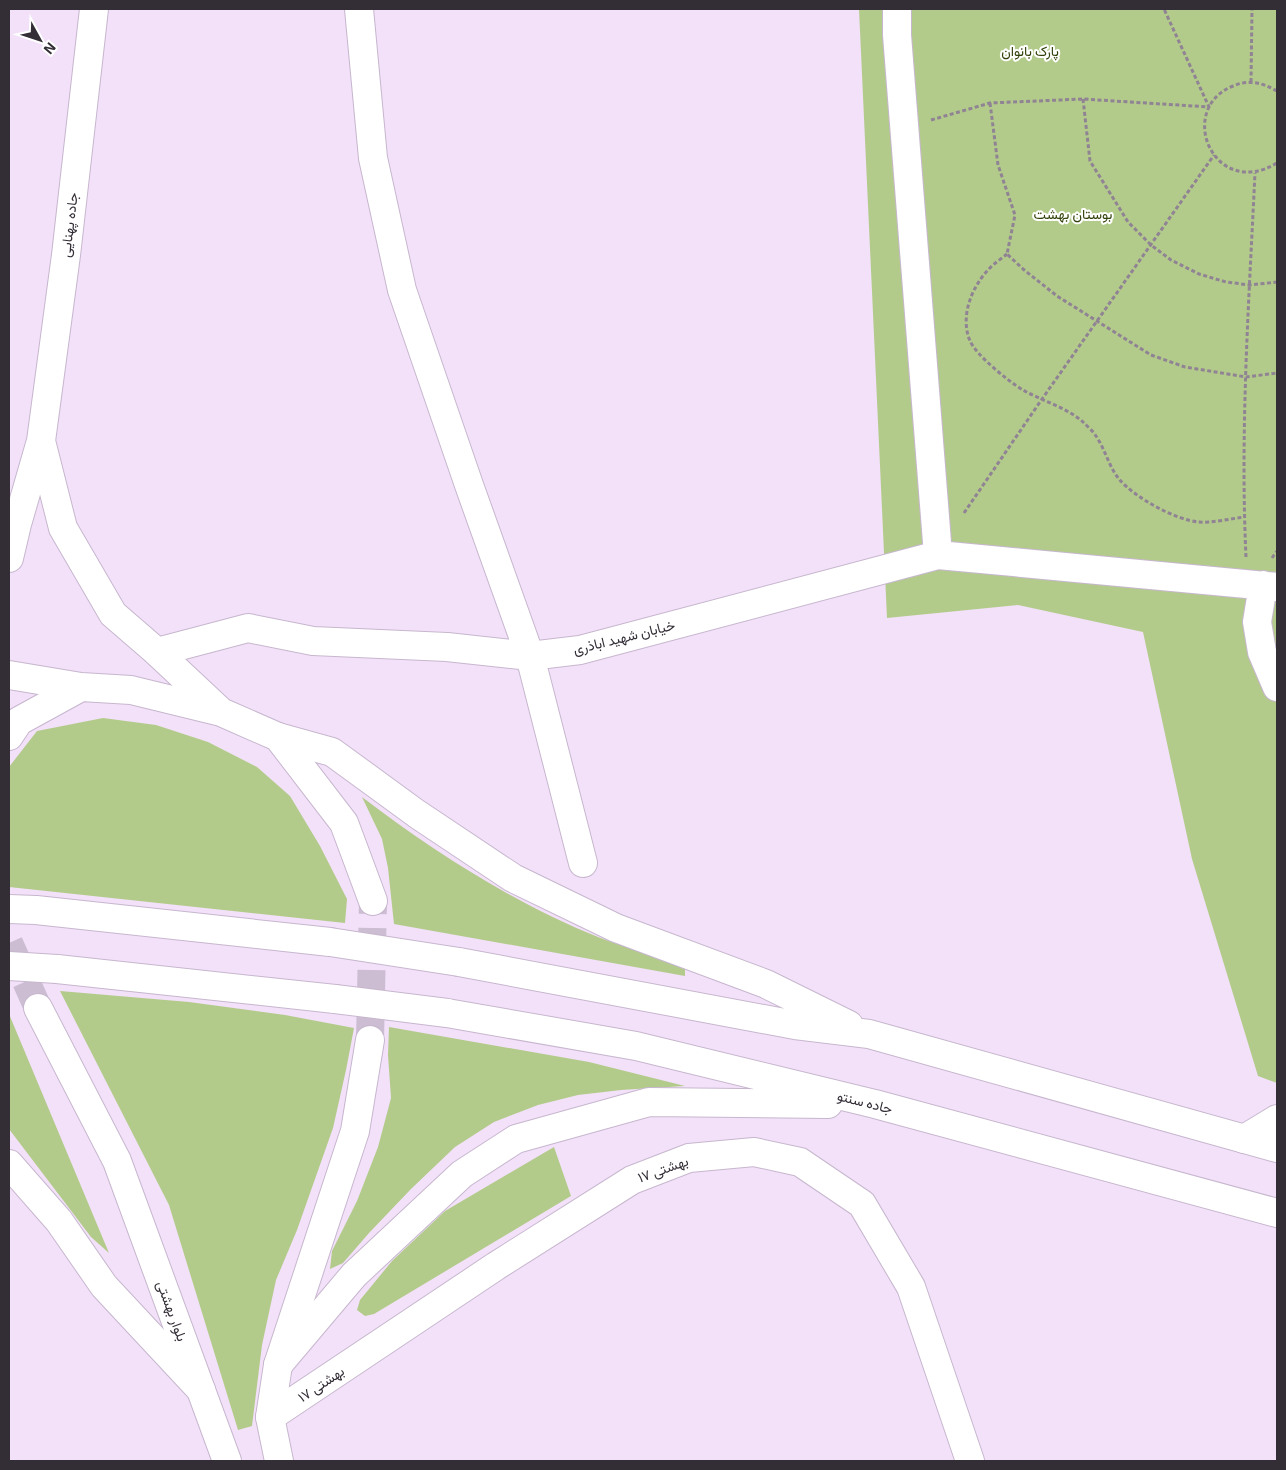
<svg xmlns="http://www.w3.org/2000/svg" width="1286" height="1470" font-family="'Exo 2',Vazirmatn,sans-serif">
<style>
.green{fill:#b3cb8a}
.lines{fill:none;stroke-linecap:round;stroke-linejoin:round}
.secondary-tunnel{stroke:#ccbdd2;stroke-width:28;stroke-dasharray:28 14;stroke-linecap:butt}
.street-casing{stroke:#c7b7ce;stroke-width:30}
.secondary-casing{stroke:#c7b7ce;stroke-width:30}
.primary-casing{stroke:#c7b7ce;stroke-width:30}
.path{stroke:#8f8394;stroke-width:3;stroke-dasharray:4 2.5;stroke-linecap:butt}
.street{stroke:#fff;stroke-width:28}
.secondary{stroke:#fff;stroke-width:28}
.primary{stroke:#fff;stroke-width:28}
.primary-bridge-casing{stroke:#c7b7ce;stroke-width:30;stroke-linecap:butt}
.primary-bridge{stroke:#fff;stroke-width:28}
.labels{text-anchor:middle;stroke-width:4;stroke-linejoin:round;paint-order:stroke}
.park-label{font-size:14px;fill:#31410a;stroke:#fff}
.street-label{font-size:14px;fill:#332d36;stroke:#fff}
</style>
<rect width="100%" height="100%" fill="#f2e1f9"/>
<path class="green" d="M859 9H1277V1083L1258 1076 1192 859 1143 632 1018 605 887 618Z
M103 718 156 725 208 742 257 767 290 796 320 846 347 899 345 923 9 887V767L37 731Z
M362 797C433 851 515 904 598 937 626 948 657 956 685 966V976L394 924 388 868 382 839Z
M60 991 189 1002 285 1015 354 1028 346 1070 333 1128 297 1230 276 1280 262 1345 252 1426 238 1430 169 1205Z
M9 1014 109 1253 91 1237 9 1129Z
M389 1027 589 1062 685 1086 621 1090 578 1095 538 1105 494 1122 455 1147 411 1189 369 1233 343 1263 330 1269 332 1251 357 1201 378 1147 391 1098 388 1055Z
M554 1147 571 1196 374 1314 365 1316 357 1310 360 1300 392 1261 445 1211Z"/>
<g class="lines">
<path class="secondary-tunnel" d="M9 943 38 1008
M370 1040 373 901"/>
<defs>
<path id="street" d="M359 9 373 158 402 290 469 485 530 656 583 863
M897 9V35L938 555
M1263 585 1257 622 1262 652 1277 687
M157 652 248 628 313 641 447 647 530 656 580 650 938 555 1277 587
M1244 1139 1277 1119
M270 1417 496 1266 632 1180 689 1158 754 1152 800 1162 862 1204 911 1287 970 1461"/>
<path id="secondary" d="M41 441 66 255 94 9
M9 558 17 524 41 441 63 528 113 614 157 652 220 711
M9 675 81 687
M9 736 19 721 81 687 131 690 221 712 278 737 344 823 373 901
M38 1008 117 1161 227 1461
M279 1461 270 1417 278 1365 355 1131 370 1040"/>
<path id="primary" d="M278 737 332 752 417 814 513 878 616 928 766 984 849 1025
M9 909 36 910 330 942
M459 962 795 1025 869 1034 1277 1148
M57 969 335 999
M447 1013 636 1046 875 1104 1277 1213
M9 1164 59 1221 104 1286 201 1390
M278 1365 354 1275 462 1174 516 1139 649 1102 828 1104"/>
</defs>
<use href="#street" class="street-casing"/>
<use href="#secondary" class="secondary-casing"/>
<use href="#primary" class="primary-casing"/>
<path class="path" d="M1251 82 1252 9
M1277 91C1263 83 1249 79 1233 86 1175 109 1214 201 1277 163
M1083 99 1090 161 1128 222 1151 245 1171 260 1199 274 1226 282 1250 285 1277 282
M990 103 998 165 1015 215 1007 254 1023 269 1057 296 1151 355 1185 367 1246 377 1277 373
M931 120 990 103 1083 99 1209 107 1164 9
M1007 254C1001 259 993 264 987 271 971 289 960 317 970 341 977 356 1008 381 1023 390 1042 401 1066 407 1083 422 1087 426 1093 431 1096 436 1105 449 1109 467 1119 479 1134 497 1175 520 1199 522 1213 523 1229 519 1244 517
M964 513 1042 399 1214 155
M1246 557C1240 429 1249 300 1255 173
M1272 558 1277 551"/>
<use href="#street" class="street"/>
<use href="#secondary" class="secondary"/>
<use href="#primary" class="primary"/>
<defs>
<path id="primary-bridge" d="M330 942 459 962
M9 966 57 969
M335 999 447 1013"/>
</defs>
<use href="#primary-bridge" class="primary-bridge-casing"/>
<use href="#primary-bridge" class="primary-bridge"/>
</g>
<g class="labels">
<g class="park-label">
<text x="1030" y="56">پارک بانوان</text>
<text x="1073" y="219">بوستان بهشت</text>
</g>
<g class="street-label">
<text transform="translate(69 225) rotate(-83)" y="5">جاده پهنایی</text>
<text transform="translate(624 637) rotate(-14)" y="5">خیابان شهید اباذری</text>
<text transform="translate(865 1102) rotate(14)" y="5">جاده سنتو</text>
<text transform="translate(663 1169) rotate(-20)" y="5">بهشتی ۱۷</text>
<text transform="translate(172 1311) rotate(70)" y="5">بلوار بهشتی</text>
<text transform="translate(321 1384) rotate(-34)" y="5">بهشتی ۱۷</text>
</g>
</g>
<rect width="1286" height="1470" fill="none" stroke="#332d36" stroke-width="20"/>
<g transform="translate(40 40) rotate(130)" stroke="#ffffff" stroke-width="4" paint-order="stroke">
<path d="M0-4L9 19L0 12L-9 19Z" fill="#332d36"/>
<text y="-8" font-size="14" font-weight="bold" text-anchor="middle" fill="#332d36">N</text>
</g>
</svg>
